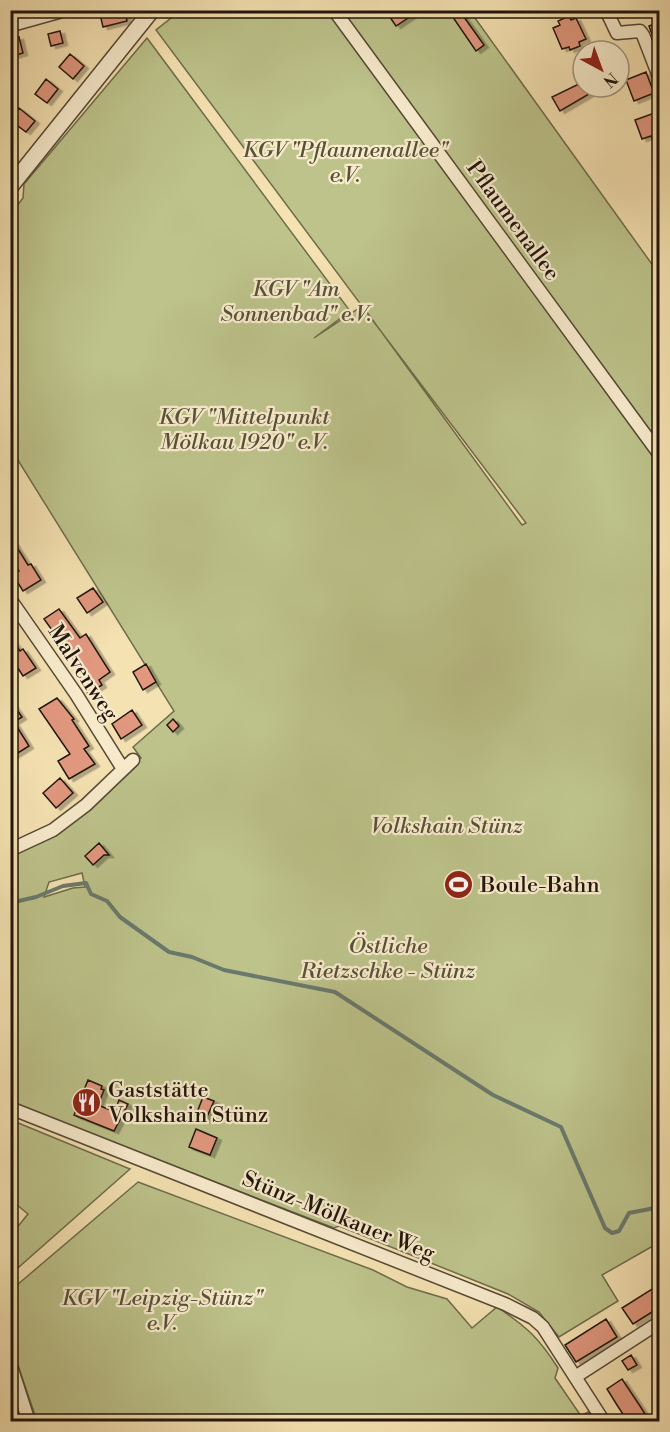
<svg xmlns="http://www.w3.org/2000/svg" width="670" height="1432" font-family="'Libre Bodoni',serif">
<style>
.green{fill:#bdc38b;stroke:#6e6c4b;stroke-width:1.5;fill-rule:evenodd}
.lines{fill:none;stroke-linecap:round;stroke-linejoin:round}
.stream{stroke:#6a796d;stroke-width:4}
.building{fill:#e1987f;stroke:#20140b;stroke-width:1.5;filter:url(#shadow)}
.minor-casing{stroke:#554835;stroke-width:15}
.tertiary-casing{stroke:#554835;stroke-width:18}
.minor{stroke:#f8eccd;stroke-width:12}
.tertiary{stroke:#f8eccd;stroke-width:15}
.labels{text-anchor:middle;stroke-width:4.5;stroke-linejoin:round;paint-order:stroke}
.park-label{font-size:22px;font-style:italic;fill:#575138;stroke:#f8eccd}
.street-label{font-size:22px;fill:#20140b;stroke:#f8eccd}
.poi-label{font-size:22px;fill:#20140b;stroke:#f8eccd;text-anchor:start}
</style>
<defs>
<filter id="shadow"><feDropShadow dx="4.5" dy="2.5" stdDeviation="0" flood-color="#0004"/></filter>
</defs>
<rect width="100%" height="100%" fill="#f5e2b2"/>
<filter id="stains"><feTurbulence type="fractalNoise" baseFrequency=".00333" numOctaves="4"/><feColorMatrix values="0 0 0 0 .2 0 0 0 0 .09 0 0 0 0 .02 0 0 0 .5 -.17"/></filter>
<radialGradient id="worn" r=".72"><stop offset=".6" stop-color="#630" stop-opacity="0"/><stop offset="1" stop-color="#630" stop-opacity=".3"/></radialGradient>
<path class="green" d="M659 10 622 18 618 11V10Z
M180 11H470L659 274 660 1242 602 1275 618 1301 559 1337 539 1312 508 1294 339 1226 334 1228 11 1103V851L59 831 141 758 133 747 174 711 11 449V214L23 198 24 184 147 38 350 311 314 338 362 306 156 30ZM364 308V309L526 523 522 525ZM82 873 85 887 73 888 44 897 49 882Z
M11 1120 130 1169 11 1274V1235L28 1214 11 1200Z
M138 1182 373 1270 407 1287 447 1299 472 1328 497 1307C527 1327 539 1338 558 1368L555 1378 581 1416 588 1412 594 1421H37L11 1345 10 1291Z"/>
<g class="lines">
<path class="stream" d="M10 903 36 897 63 886 86 883 91 894 107 901 120 917 169 952 192 957 224 970 335 992 493 1095 561 1127 605 1228 612 1233 619 1231 629 1213 660 1207"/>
</g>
<path class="building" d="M99 10H125L127 21 103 27Z
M385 10H420L396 26Z
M448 10H459L484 45 476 51Z
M569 16 571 20 576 18 586 39 579 42 580 46 570 50 569 47 562 49 553 28 560 25 558 21Z
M660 22V51L658 52 649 26Z
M60 31 63 43 51 46 48 34Z
M19 37 23 53 10 57V39Z
M70 54 84 66 73 79 59 67Z
M646 72 654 93 634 101 626 80Z
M46 79 58 89 47 103 35 94Z
M583 82V87H601L560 111 552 97Z
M19 108 35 121 26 132 10 120Z
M660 111V156H658L651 136 642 139 635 120Z
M10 536 28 565 31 564 41 580 23 591 13 575 19 571 10 556Z
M93 588 103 602 87 613 77 598Z
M59 609 80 638 86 634 110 672 99 680 102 685 88 694 82 684 88 680 44 619Z
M10 636 20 651 23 649 36 668 23 676 10 656Z
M146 664 156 682 143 690 133 672Z
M57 698 74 719 72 720 89 746 84 749 95 764 69 779 58 761 70 754 39 709Z
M10 700 22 717 14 722 29 746 10 758Z
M132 710 142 725 121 739 112 724Z
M173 719 179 726 173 732 167 725Z
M60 778 73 793 56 808 43 793Z
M99 843 109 855H104L93 865 85 856Z
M88 1080 102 1086 101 1089 104 1090 98 1105 115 1112 119 1100 128 1104 114 1131 74 1115Z
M203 1097 214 1101 206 1119 196 1115Z
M196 1129 217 1138 210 1155 189 1147Z
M660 1284V1307L633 1324 622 1308Z
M606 1319 617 1337 576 1362 565 1345Z
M631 1355 637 1365 628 1370 622 1361Z
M622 1379 640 1406 650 1422H628L617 1405 607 1389Z"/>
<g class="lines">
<defs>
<path id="minor" d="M334 10 660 455
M606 10 617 33 640 31 643 35 660 79
M10 599 76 694 123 769
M10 850 53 830 86 805 133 760
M10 1108 505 1304 533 1318 543 1327 604 1422
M10 1363 29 1422
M575 1377 660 1322"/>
<path id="tertiary" d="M10 24 60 10
M10 187 152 10"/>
</defs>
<use href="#minor" class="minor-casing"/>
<use href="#tertiary" class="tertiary-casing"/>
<use href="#minor" class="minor"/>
<use href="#tertiary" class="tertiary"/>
</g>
<defs>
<symbol id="stadium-disc" viewBox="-11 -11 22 22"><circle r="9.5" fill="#8f2418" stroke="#f8eccd"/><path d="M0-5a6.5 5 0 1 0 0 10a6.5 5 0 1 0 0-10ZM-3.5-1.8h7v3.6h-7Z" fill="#fff"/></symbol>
<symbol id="restaurant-disc" viewBox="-11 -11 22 22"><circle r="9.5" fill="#8f2418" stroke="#f8eccd"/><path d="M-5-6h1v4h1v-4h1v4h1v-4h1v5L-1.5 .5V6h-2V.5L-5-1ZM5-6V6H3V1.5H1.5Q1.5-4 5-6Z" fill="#fff"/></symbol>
</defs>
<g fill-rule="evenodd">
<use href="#stadium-disc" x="442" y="868" width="33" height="33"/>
<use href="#restaurant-disc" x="70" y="1086" width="33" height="33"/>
</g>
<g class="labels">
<g class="park-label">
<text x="345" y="157">KGV "Pflaumenallee"<tspan x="345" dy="25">e.V.</tspan></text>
<text x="296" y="296">KGV "Am<tspan x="296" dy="25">Sonnenbad" e.V.</tspan></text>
<text x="244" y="424">KGV "Mittelpunkt<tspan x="244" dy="25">Mölkau 1920" e.V.</tspan></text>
<text x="447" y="833">Volkshain Stünz</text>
<text x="388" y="953">Östliche<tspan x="388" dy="25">Rietzschke - Stünz</tspan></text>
<text x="162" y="1305">KGV "Leipzig-Stünz"<tspan x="162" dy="25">e.V.</tspan></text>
</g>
<g class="street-label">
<text transform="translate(514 220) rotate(54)" y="8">Pflaumenallee</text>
<text transform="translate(84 672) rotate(57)" y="8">Malvenweg</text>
<text transform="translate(339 1215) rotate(22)" y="8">Stünz-Mölkauer Weg</text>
</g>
<g class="poi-label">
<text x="480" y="892">Boule-Bahn</text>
<text x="108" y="1097">Gaststätte<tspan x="108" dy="25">Volkshain Stünz</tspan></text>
</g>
</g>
<rect width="670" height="1432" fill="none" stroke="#f5e2b2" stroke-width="36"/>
<rect x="12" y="12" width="646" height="1408" fill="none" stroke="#20140b" stroke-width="3"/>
<rect x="18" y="18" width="634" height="1396" fill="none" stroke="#20140b" stroke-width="1.5"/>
<g transform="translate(601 69) rotate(139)"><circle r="28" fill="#f8eccd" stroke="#a2967f" stroke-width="1.5"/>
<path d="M0-4.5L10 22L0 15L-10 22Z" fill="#8f2418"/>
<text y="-9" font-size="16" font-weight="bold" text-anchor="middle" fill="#20140b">N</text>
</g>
<rect width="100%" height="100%" filter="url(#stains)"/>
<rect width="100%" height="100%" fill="url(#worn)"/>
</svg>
